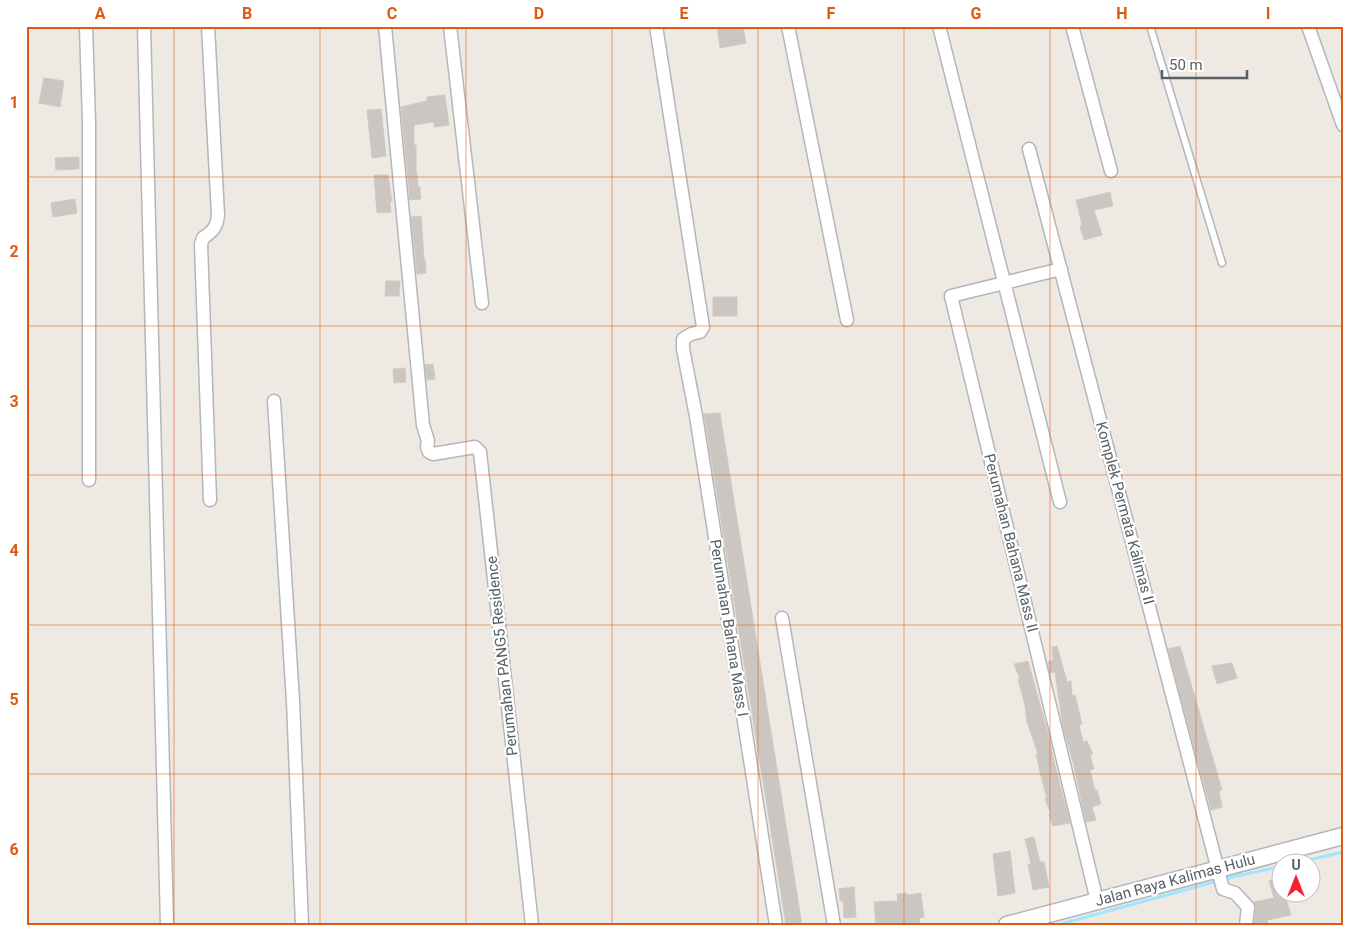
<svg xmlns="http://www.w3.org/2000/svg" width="1369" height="951" font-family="Roboto,sans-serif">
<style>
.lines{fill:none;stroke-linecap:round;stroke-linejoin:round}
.stream{stroke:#a1e6ff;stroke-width:3}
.building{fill:#cbc6c1;stroke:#d3cac0}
.service-casing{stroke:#b3b6ba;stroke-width:9}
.minor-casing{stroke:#b3b6ba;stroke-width:15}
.tertiary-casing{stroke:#b3b6ba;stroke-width:19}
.service{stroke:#fff;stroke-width:6}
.minor{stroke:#fff;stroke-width:12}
.tertiary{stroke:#fff;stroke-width:16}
.grid{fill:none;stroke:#e15910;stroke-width:1;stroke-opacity:0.55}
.labels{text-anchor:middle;stroke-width:4.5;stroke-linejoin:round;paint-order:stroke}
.street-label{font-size:15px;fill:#5a6064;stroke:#fff}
.neatline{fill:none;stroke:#e15910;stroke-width:2}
.grid-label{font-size:16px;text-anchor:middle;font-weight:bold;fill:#e15910}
</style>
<rect width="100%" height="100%" fill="#eee9e2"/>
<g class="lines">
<path class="stream" d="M1292 864 1343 852
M1224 879 1282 866
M1057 925 1218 881"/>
</g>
<path class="building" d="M717 26H743L746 43 720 48Z
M44 78 64 81 60 107 39 103Z
M445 95 449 125 434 127V122L414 125V145H416V173H417L418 187H420L421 199 410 200 401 107 427 101V97Z
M381 109 386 156 372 158 367 110Z
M79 157V169L56 170 55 158Z
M374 175H388L392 201H390L391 212 377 213Z
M1110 192 1113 206 1094 210 1102 235 1084 240 1080 226 1082 225 1076 200Z
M75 199 77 213 53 217 51 203Z
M421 216 424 259H425L426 273 417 274 411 217Z
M386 281H400L399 296H385Z
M713 297H737V316H713Z
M433 364 435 379 427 380 425 365Z
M405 368 406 382 394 383 393 369Z
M720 413 802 925H786L704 414Z
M1057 646 1067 682 1071 681 1072 696 1075 695 1082 724 1079 725 1083 742 1087 741 1093 754 1090 755 1094 769 1090 770 1095 791 1097 790 1101 804 1092 807 1096 820 1086 822 1073 762 1063 727 1055 672 1050 673 1048 662 1053 660 1052 647Z
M1180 646 1222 790 1219 791 1222 807 1211 810 1168 649Z
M1028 661 1048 733 1054 762 1070 823 1053 826 1049 814H1051L1045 799H1047L1040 772 1036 754H1038L1027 722 1025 705 1018 679H1020L1014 664Z
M1232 663 1237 678 1217 684 1212 666Z
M1034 837 1040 862H1044L1049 887 1033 890 1028 865 1031 864 1025 839Z
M1010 851 1015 893 998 896 993 854Z
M1280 878 1283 900 1286 899 1291 915 1267 920 1268 925H1254L1256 908 1254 902 1274 898 1269 881Z
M854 887 856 917 844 918 843 901H840L839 889Z
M907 893V895L921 893 924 917 919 918 920 925H876L874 902 898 901 897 894Z"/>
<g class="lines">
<defs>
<path id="service" d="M1150 26 1222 263"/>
<path id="minor" d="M86 26 89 122V480
M144 26 167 925
M208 26 218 215C217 227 213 231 203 238L201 244 210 500
M385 26 423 425 428 441 427 447 429 452 433 454 475 447 480 452 532 925
M450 26 482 303
M656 26 703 327 700 332 691 334 683 339V349L696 416 776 925
M788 26 847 320
M939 26 1060 502
M1072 26 1111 171
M1308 26 1343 125
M1029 149 1223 889 1235 893 1248 907 1246 925
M1061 269 951 296 1097 901
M274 401 293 701 302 925
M782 618 834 925"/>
<path id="tertiary" d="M1007 925 1343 836"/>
</defs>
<use href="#service" class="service-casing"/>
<use href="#minor" class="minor-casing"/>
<use href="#tertiary" class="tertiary-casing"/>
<use href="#service" class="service"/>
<use href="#minor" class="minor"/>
<use href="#tertiary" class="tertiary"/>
</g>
<path class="grid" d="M174 26V925M320 26V925M466 26V925M612 26V925M758 26V925M904 26V925M1050 26V925M1196 26V925M26 177H1343M26 326H1343M26 475H1343M26 625H1343M26 774H1343"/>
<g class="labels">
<g class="street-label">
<text transform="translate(1125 513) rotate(75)" y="5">Komplek Permata Kalimas II</text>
<text transform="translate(1011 543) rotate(76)" y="5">Perumahan Bahana Mass II</text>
<text transform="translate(729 628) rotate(81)" y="5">Perumahan Bahana Mass I</text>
<text transform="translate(502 656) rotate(-96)" y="5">Perumahan PANG5 Residence</text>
<text transform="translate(1175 880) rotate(-15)" y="5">Jalan Raya Kalimas Hulu</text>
</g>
</g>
<rect width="1369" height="951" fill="none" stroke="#ffffff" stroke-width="55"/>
<g transform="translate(1296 878)"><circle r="24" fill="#ffffff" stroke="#bdbfc1"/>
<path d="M0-4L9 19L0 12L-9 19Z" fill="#f52134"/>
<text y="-8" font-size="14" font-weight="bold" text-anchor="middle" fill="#5a6064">U</text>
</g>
<path d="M1162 70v8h85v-8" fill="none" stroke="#5a6064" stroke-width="2.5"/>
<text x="1169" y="70" font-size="15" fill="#5a6064" stroke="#ffffff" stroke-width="4" paint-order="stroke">50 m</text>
<rect x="28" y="28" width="1314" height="896" class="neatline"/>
<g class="grid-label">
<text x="100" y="19">A</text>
<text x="247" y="19">B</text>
<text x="392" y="19">C</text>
<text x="539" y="19">D</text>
<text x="684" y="19">E</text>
<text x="831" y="19">F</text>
<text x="976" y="19">G</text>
<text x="1122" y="19">H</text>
<text x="1268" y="19">I</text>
<text x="14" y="108">1</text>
<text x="14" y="257">2</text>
<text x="14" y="407">3</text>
<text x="14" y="556">4</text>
<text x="14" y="705">5</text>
<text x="14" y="855">6</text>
</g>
</svg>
